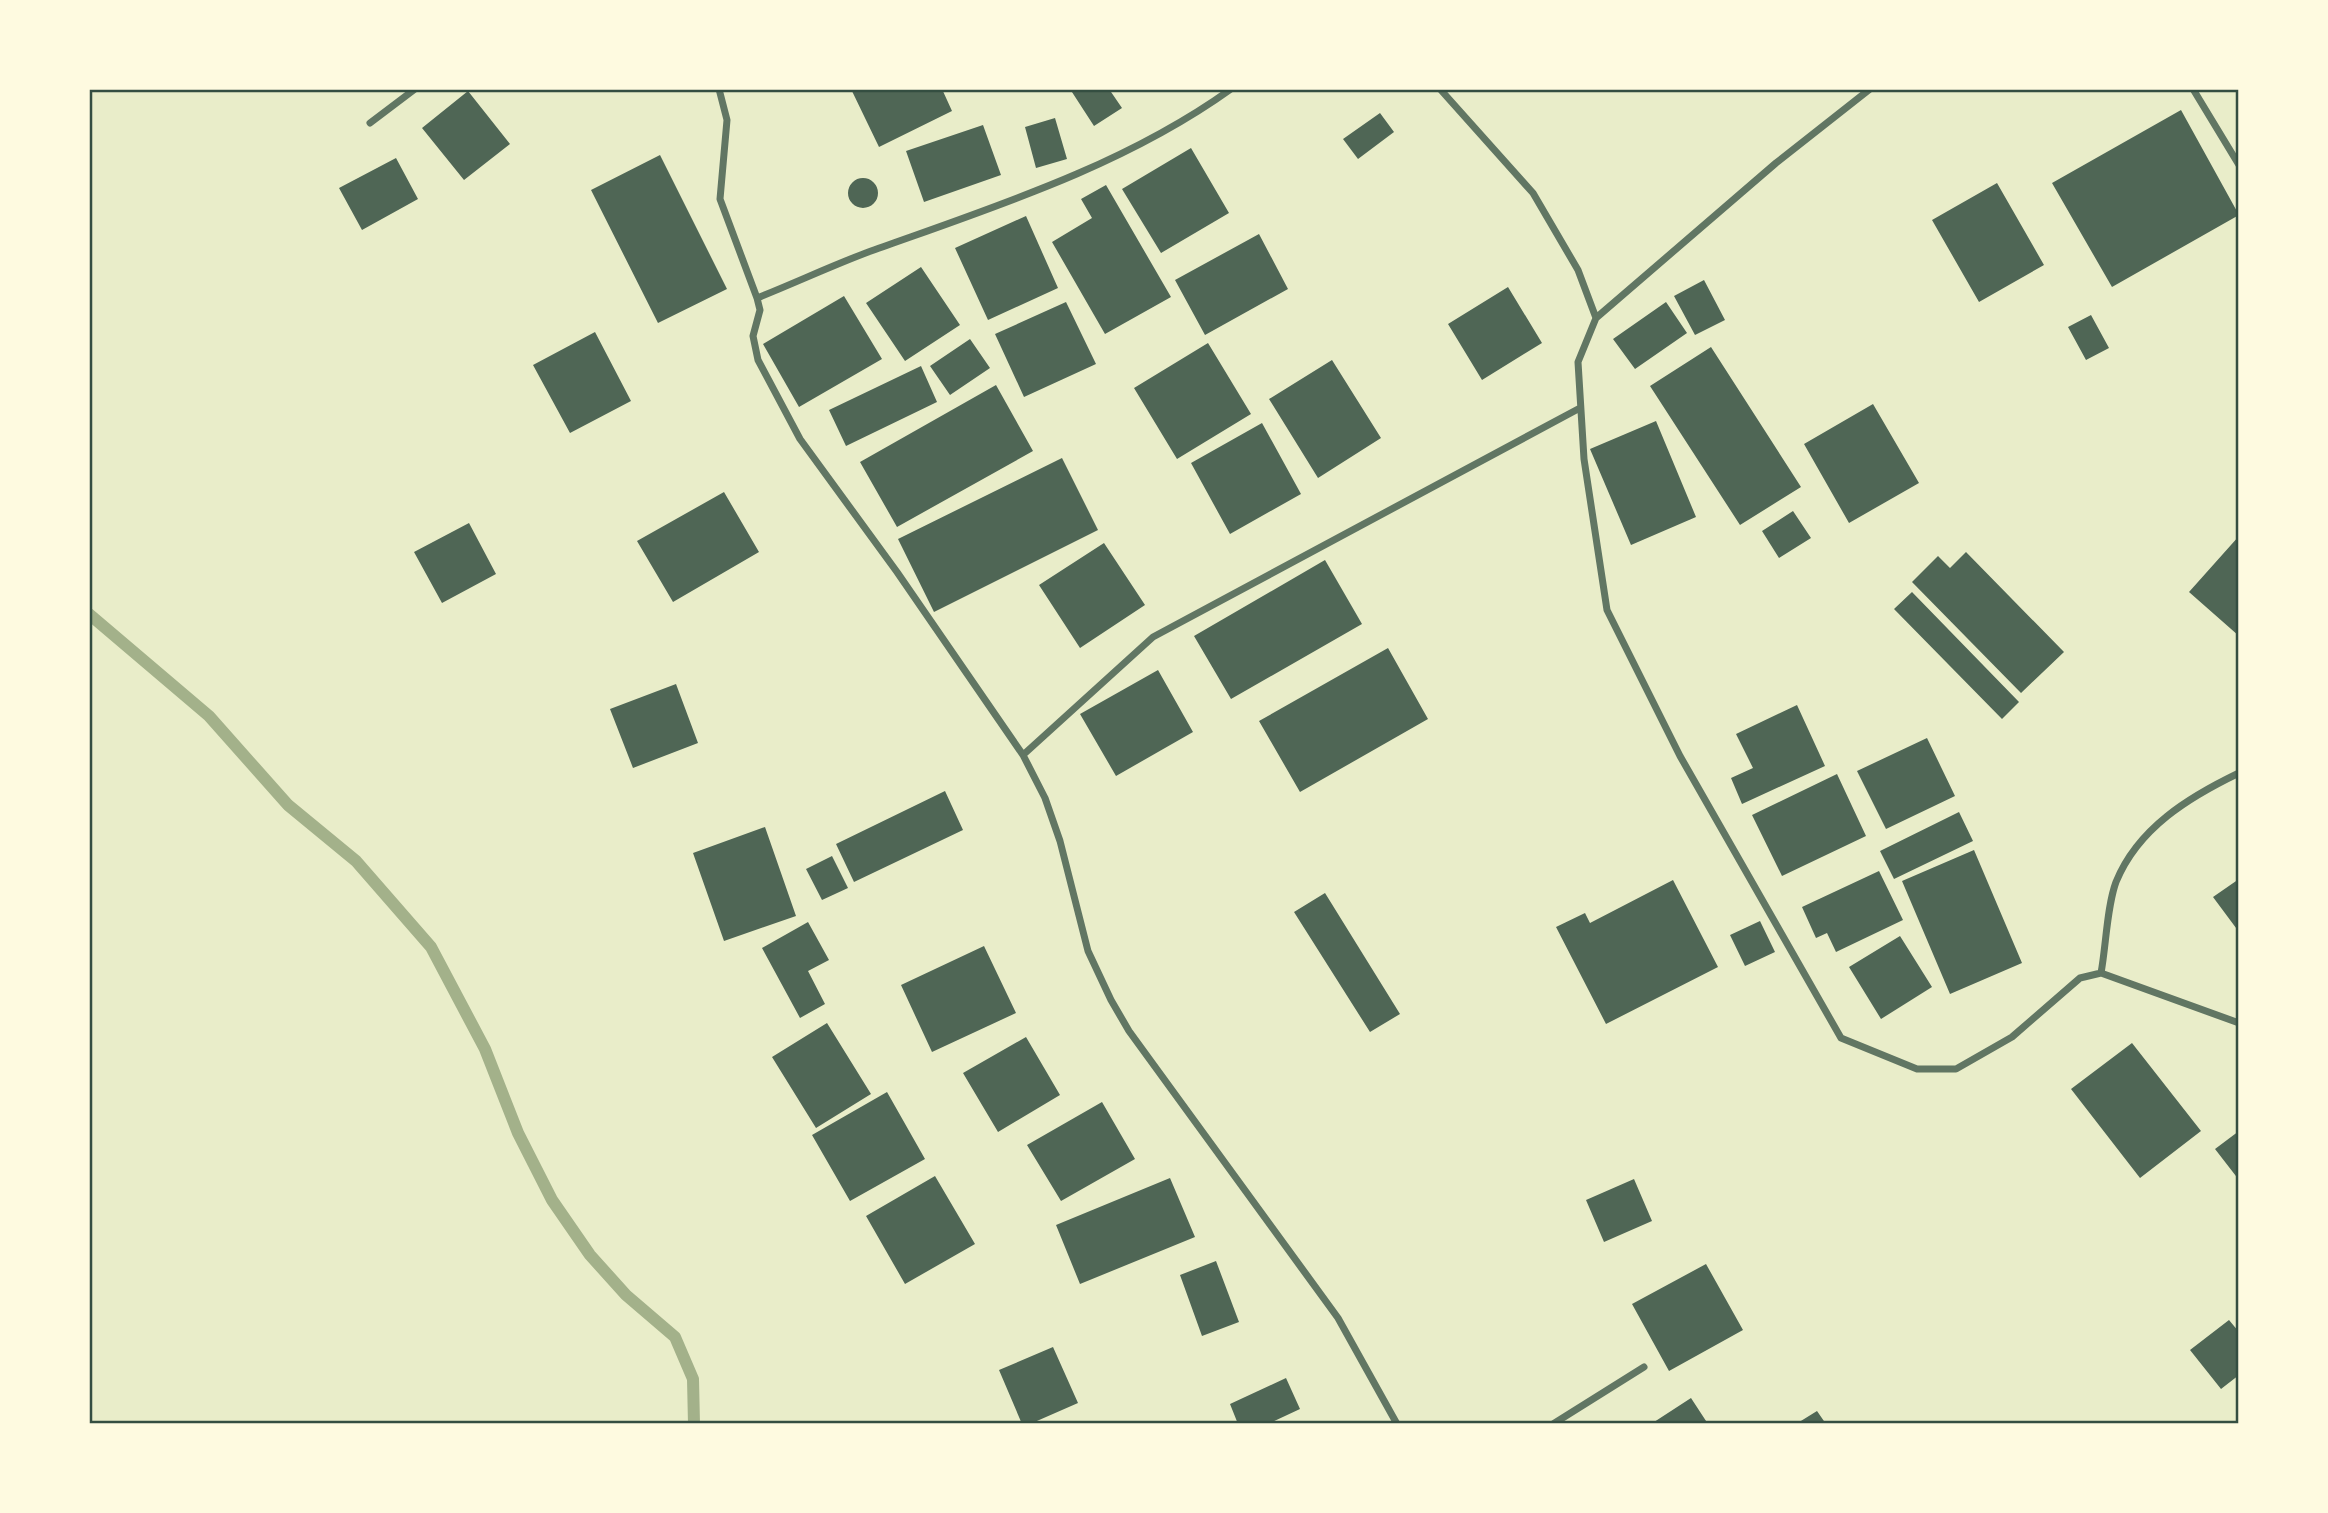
<svg xmlns="http://www.w3.org/2000/svg" width="2328" height="1513" font-family="'Roboto Serif',serif">
<style>
.lines{fill:none;stroke-linecap:round;stroke-linejoin:round}
.stream{stroke:#a3b18a;stroke-width:12}
.building{fill:#4f6655}
.minor{stroke:#617663;stroke-width:7}
.neatline{fill:none;stroke:#344e41;stroke-width:2.5}
</style>
<rect width="100%" height="100%" fill="#e9edc9"/>
<g class="lines">
<path class="stream" d="M89 614 209 716 288 805 356 861 431 947 485 1049 518 1133 552 1200 590 1255 626 1295 675 1337 693 1379 694 1424"/>
</g>
<path class="building" d="M851 89H942L952 111 879 147Z
M1070 89H1109L1122 108 1094 126Z
M468 91 510 144 464 180 422 128Z
M2181 110 2239 215 2112 287 2052 183Z
M1380 113 1394 132 1358 159 1343 139Z
M1055 118 1067 159 1036 168 1025 127Z
M983 125 1001 175 924 202 906 151Z
M1191 148 1229 213 1161 253 1122 189Z
M660 155 727 289 658 323 591 190Z
M396 158 418 199 362 230 339 188Z
M848 193a15 15 0 1 1 30 0a15 15 0 1 1-30 0Z
M1997 183 2044 265 1979 302 1932 220Z
M1106 185 1171 297 1105 334 1052 242 1092 218 1081 199Z
M1026 216 1058 288 988 320 955 248Z
M1259 234 1288 289 1205 335 1175 280Z
M921 267 960 325 905 361 866 303Z
M1704 280 1725 320 1695 335 1674 296Z
M1508 287 1542 343 1482 380 1448 324Z
M844 296 882 359 799 407 763 344Z
M1066 302 1096 364 1024 397 995 334Z
M1666 302 1687 333 1635 369 1613 339Z
M2091 315 2109 348 2086 360 2068 327Z
M595 332 631 401 570 433 533 365Z
M970 339 990 368 950 395 930 366Z
M1208 343 1251 414 1177 459 1134 388Z
M1711 347 1801 487 1740 525 1650 386Z
M1332 360 1381 438 1318 478 1269 399Z
M921 366 937 402 846 446 829 410Z
M996 385 1033 451 897 527 860 462Z
M1873 404 1919 483 1849 523 1804 444Z
M1656 421 1696 517 1631 545 1590 449Z
M1262 423 1301 494 1230 534 1191 463Z
M1062 458 1098 530 934 612 898 539Z
M724 492 759 552 673 602 637 541Z
M1793 511 1811 538 1779 558 1762 531Z
M469 523 496 574 442 603 414 552Z
M2239 536V636L2189 592Z
M1104 543 1145 605 1080 648 1039 585Z
M1966 552 2064 652 2021 693 1912 582 1938 556 1950 568Z
M1325 560 1362 624 1231 699 1194 636Z
M1912 592 2019 702 2002 719 1894 609Z
M1388 648 1428 719 1300 792 1259 721Z
M1158 670 1193 732 1116 776 1080 714Z
M676 684 698 743 633 768 610 709Z
M1797 705 1825 766 1742 804 1731 778 1753 768 1736 734Z
M1927 738 1955 796 1886 829 1857 771Z
M1837 774 1866 836 1782 876 1752 815Z
M945 791 963 830 854 882 836 844Z
M1959 812 1973 841 1894 879 1880 851Z
M765 827 796 916 724 941 693 853Z
M1974 850 2022 963 1950 994 1902 881Z
M832 856 848 888 822 900 806 869Z
M1879 871 1903 920 1836 952 1827 933 1816 938 1802 907Z
M2239 879V932L2213 897Z
M1673 880 1718 967 1606 1024 1556 927 1585 913 1590 923Z
M1325 893 1400 1014 1370 1032 1294 912Z
M1760 921 1775 952 1745 966 1730 935Z
M808 922 829 960 808 971 825 1004 800 1018 762 948Z
M1900 936 1932 987 1881 1019 1849 967Z
M984 946 1016 1013 932 1052 901 985Z
M827 1023 871 1094 816 1128 772 1057Z
M1026 1037 1060 1095 998 1132 963 1073Z
M2132 1043 2201 1131 2140 1178 2071 1089Z
M887 1092 925 1159 850 1201 812 1135Z
M1102 1102 1135 1159 1061 1201 1027 1145Z
M2239 1131V1180L2215 1149Z
M935 1176 975 1244 905 1284 866 1216Z
M1170 1178 1195 1237 1080 1284 1056 1225Z
M1634 1179 1652 1221 1604 1242 1586 1200Z
M1216 1261 1239 1322 1202 1336 1180 1275Z
M1706 1264 1743 1330 1669 1371 1632 1304Z
M2229 1320 2239 1332V1375L2221 1389 2190 1350Z
M1053 1347 1078 1403 1030 1424H1022L999 1370Z
M1286 1378 1300 1409 1268 1424H1238L1230 1404Z
M1691 1398 1708 1424H1651Z
M1817 1411 1826 1424H1796Z"/>
<g class="lines">
<path class="minor" d="M719 89 727 120 720 199 757 298
M1231 89C1124 166 994 207 871 251 833 265 795 283 757 298L760 310 753 336 758 360 800 439 897 572 1023 755 1045 798 1060 841 1088 951 1111 1000 1129 1031 1338 1318 1397 1424
M1440 89 1533 193 1578 270 1596 318 1578 362 1584 459 1607 610 1680 756 1841 1038 1917 1069H1956L2012 1037 2080 978 2101 973 2239 1023
M2193 89 2239 165
M370 123 415 89
M1596 318 1776 163 1870 89
M1023 755 1153 637 1580 408
M2101 973C2106 946 2107 906 2116 882 2138 828 2189 797 2239 773
M1553 1424 1644 1367"/>
</g>
<rect width="2328" height="1513" fill="none" stroke="#fefae0" stroke-width="182"/>
<rect x="91" y="91" width="2146" height="1331" class="neatline"/>
</svg>
